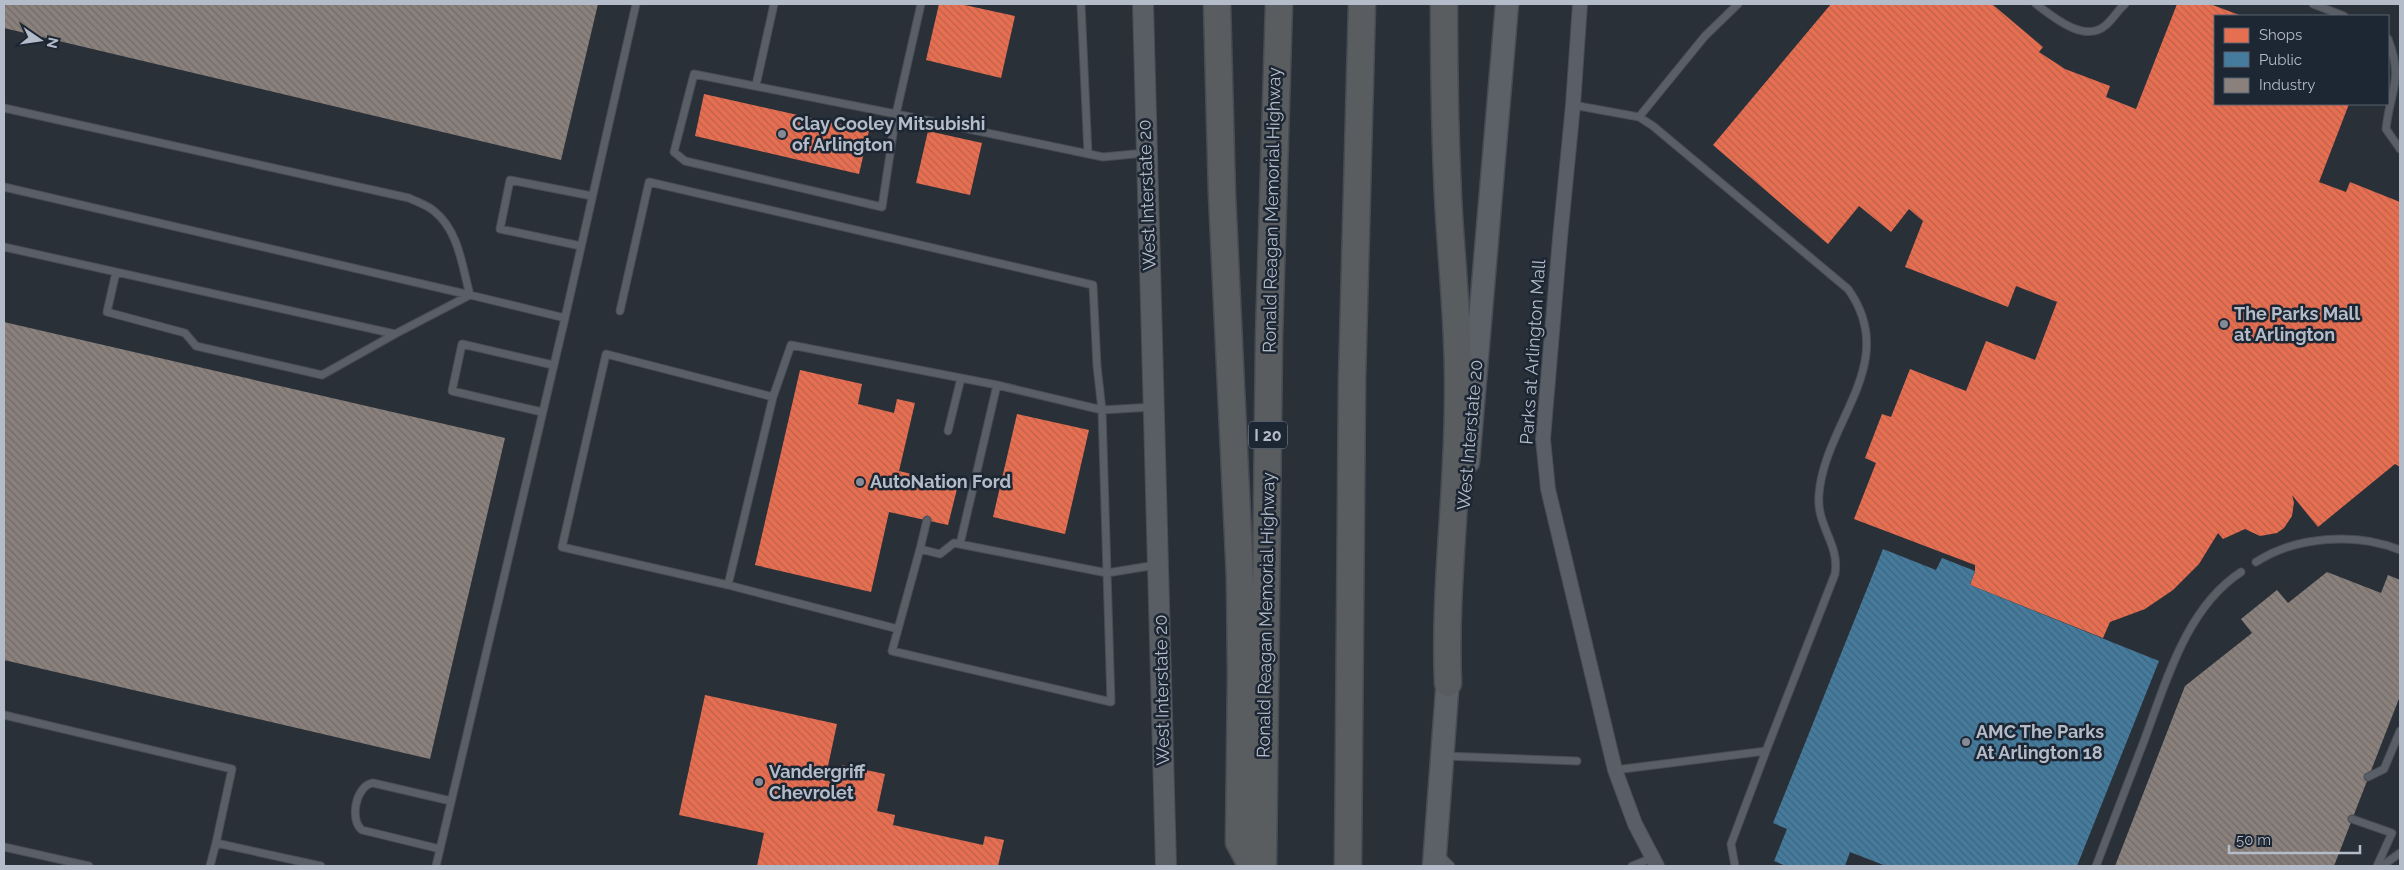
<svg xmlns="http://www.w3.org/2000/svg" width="2404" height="870" font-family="Raleway,sans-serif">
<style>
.shops{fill:url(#shops-back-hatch)}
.public{fill:url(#public-back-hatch)}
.industry{fill:url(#industry-back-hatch)}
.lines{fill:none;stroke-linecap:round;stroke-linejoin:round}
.service-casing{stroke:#484c53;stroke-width:9}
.minor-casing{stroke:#484c53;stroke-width:16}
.secondary-casing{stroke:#484c53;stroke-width:22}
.primary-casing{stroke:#484c55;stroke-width:25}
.motorway-casing{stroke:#474c53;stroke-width:29}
.service{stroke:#5a5e66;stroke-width:7}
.minor{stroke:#5a5e66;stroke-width:14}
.secondary{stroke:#595d64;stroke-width:20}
.primary{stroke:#5c6168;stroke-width:22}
.motorway{stroke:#5a5d60;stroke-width:26}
.poi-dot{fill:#848b96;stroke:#1d2633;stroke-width:2}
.labels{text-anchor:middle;stroke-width:5;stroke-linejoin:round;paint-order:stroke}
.shield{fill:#1d2633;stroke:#878f9c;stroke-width:1}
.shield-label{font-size:16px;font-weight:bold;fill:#b4bcc9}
.poi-label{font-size:18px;font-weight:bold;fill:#b4bcc9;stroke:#1d2633;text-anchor:start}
.street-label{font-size:18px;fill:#b4bcc9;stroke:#1d2633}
</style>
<defs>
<pattern id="shops-back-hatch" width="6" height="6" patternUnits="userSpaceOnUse" patternTransform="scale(1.25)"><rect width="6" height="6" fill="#e76f51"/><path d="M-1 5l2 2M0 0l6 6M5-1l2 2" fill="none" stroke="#bb614c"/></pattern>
<pattern id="public-back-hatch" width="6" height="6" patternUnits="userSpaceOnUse" patternTransform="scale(1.25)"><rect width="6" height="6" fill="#457b9d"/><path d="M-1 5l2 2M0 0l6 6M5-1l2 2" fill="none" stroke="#40647b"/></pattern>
<pattern id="industry-back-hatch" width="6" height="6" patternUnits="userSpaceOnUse" patternTransform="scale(1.25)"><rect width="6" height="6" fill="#8a817c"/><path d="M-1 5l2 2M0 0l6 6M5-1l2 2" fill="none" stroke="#716b69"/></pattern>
</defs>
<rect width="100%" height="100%" fill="#2a3038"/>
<path class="shops" d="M939 4H960L1015 16 1001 78 926 60Z
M1831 4H1992L2043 47 2039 52 2065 69 2110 86 2106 97 2136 109 2177 4H2210L2242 16H2215V104H2349L2319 182 2346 192 2350 182 2400 202V467L2395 464 2318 527 2292 495 2294 502 2292 516 2284 528 2277 533 2260 536 2245 529 2223 539 2218 533 2199 564 2173 590 2145 609 2110 622 2103 638 1970 585 1975 571V565L1854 519 1876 463 1865 458 1882 414 1891 417 1910 369 1966 391 1986 341 2035 360 2057 302 2016 286 2008 307 1905 267 1923 221 1909 209 1891 232 1859 206 1828 244 1713 145Z
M704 94 869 131 859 174 695 136Z
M928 131 982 143 970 195 916 183Z
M800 370 862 384 858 404 894 413 897 399 915 403 899 471 958 485 948 525 889 512 871 592 755 565Z
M1017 414 1089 430 1065 534 993 517Z
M705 695 837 724 825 780 838 783 842 765 885 774 877 811 895 815 893 825 983 845 985 836 1004 840 998 866H757L764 833 679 815Z"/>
<path class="public" d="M1883 549 1936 570 1942 558 1975 571 1970 585 2159 661 2077 866H1886L1850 852 1845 866H1786L1774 861 1787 829 1773 823Z"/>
<path class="industry" d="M4 4H598L561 160 4 28Z
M4 322 505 438 430 759 4 660Z
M2327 572 2381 593 2388 575 2400 580V696L2334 866H2115L2185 686 2252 633 2241 619 2277 590 2288 603Z"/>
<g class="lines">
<defs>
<path id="service" d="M921 4 896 114 1103 157 1145 153
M1081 4 1088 154
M2036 4C2053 17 2085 44 2106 25 2113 19 2118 10 2125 4
M2313 4 2344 16
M2388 39C2404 79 2390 91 2386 129L2400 149
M694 74 896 114 882 207 685 161 674 152Z
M756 85 774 4
M1573 105 1639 117 1653 126 1848 289C1901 363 1825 421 1819 494 1816 527 1840 543 1835 574L1766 751 1615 770
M4 108 409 198C417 202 427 205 434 211 459 231 462 266 470 295L4 187
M1639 117 1705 36 1738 4
M581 246 500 229 510 180 592 196
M4 247 395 334 470 295 565 318 436 866
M116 272 107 312 185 333 196 346 322 375 395 334
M620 311 649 182 1093 285 1097 366 1102 410 1111 702 892 651 920 549 940 554 954 543 1107 573 1156 565
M565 318 636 4
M773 397 606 354 562 547 728 585 898 629
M542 412 452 391 462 344 553 365
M948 431 961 378
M960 544 997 385
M920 549 927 520
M2256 562C2296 536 2357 532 2400 550
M728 585 773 397 791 345 997 385 1102 410 1153 407
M4 715 232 769 216 843 321 866
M1445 756 1577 761
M2368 777 2384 769 2400 731
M2352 819 2392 833 2377 866
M4 847 89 866
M440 849 362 830C349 820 356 785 373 783L451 801
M1441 856 1451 866
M210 866 216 843
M1632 866 1652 858
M1735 866 1731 844 1766 751
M2096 866C2112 825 2128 783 2144 741 2166 682 2186 608 2241 572
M2382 866 2400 853"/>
<path id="minor" d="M1580 4 1573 105 1560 238 1543 439 1548 489 1615 770 1635 824 1657 866"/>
<path id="secondary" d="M1143 4 1166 866"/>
<path id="primary" d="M1468 462 1507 4
M1434 866 1449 665"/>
<path id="motorway" d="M1217 4 1222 195 1240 579 1241 675 1239 842 1252 866
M1444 4C1444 74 1445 145 1449 215 1453 277 1459 338 1458 400 1458 494 1444 589 1448 683
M1263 866 1269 337 1279 4
M1348 866 1352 380 1362 4"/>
</defs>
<use href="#service" class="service-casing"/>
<use href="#minor" class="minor-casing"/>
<use href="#secondary" class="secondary-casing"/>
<use href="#primary" class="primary-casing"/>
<use href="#motorway" class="motorway-casing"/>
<use href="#service" class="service"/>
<use href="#minor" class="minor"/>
<use href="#secondary" class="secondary"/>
<use href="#primary" class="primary"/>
<use href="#motorway" class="motorway"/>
</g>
<g class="poi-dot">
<circle cx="782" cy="134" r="5"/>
<circle cx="2224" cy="324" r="5"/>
<circle cx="860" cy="482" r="5"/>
<circle cx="1966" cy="742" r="5"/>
<circle cx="759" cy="782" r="5"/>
</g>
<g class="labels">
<rect class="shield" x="1249" y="421.5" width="38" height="27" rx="4"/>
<g class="shield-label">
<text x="1268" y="441">I 20</text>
</g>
<g class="poi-label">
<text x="792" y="130">Clay Cooley Mitsubishi<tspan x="792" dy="21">of Arlington</tspan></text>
<text x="2234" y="320">The Parks Mall<tspan x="2234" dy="21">at Arlington</tspan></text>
<text x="870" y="488">AutoNation Ford</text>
<text x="1976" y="738">AMC The Parks<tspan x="1976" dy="21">At Arlington 18</tspan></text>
<text x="769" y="778">Vandergriff<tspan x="769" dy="21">Chevrolet</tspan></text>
</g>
<g class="street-label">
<text transform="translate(1147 195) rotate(-92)" y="6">West Interstate 20</text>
<text transform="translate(1272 210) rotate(-89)" y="6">Ronald Reagan Memorial Highway</text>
<text transform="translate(1533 352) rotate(-86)" y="6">Parks at Arlington Mall</text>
<text transform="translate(1470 435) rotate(-85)" y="6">West Interstate 20</text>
<text transform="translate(1266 615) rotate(-89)" y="6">Ronald Reagan Memorial Highway</text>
<text transform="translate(1162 690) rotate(-91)" y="6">West Interstate 20</text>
</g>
</g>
<rect width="2404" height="870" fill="none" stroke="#b4bcc9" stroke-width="10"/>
<rect x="2214" y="15" width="175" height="90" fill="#1d2633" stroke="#59626f"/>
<rect x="2224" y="28" width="25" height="15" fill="#e76f51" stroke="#59626f"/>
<text x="2259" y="40" font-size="15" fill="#b4bcc9">Shops</text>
<rect x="2224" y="52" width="25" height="15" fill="#457b9d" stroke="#59626f"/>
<text x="2259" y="65" font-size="15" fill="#b4bcc9">Public</text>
<rect x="2224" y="78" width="25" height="15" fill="#8a817c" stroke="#59626f"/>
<text x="2259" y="90" font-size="15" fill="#b4bcc9">Industry</text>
<g transform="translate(40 40) rotate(103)" stroke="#1d2633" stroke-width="4" paint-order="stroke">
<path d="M0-4L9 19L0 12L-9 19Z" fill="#b4bcc9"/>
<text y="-8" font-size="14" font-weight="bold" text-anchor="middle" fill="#b4bcc9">N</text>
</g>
<path d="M2229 845v8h131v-8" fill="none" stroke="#b4bcc9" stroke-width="2.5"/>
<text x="2236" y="845" font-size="15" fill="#b4bcc9" stroke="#1d2633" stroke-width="4" paint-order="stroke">50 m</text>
</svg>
